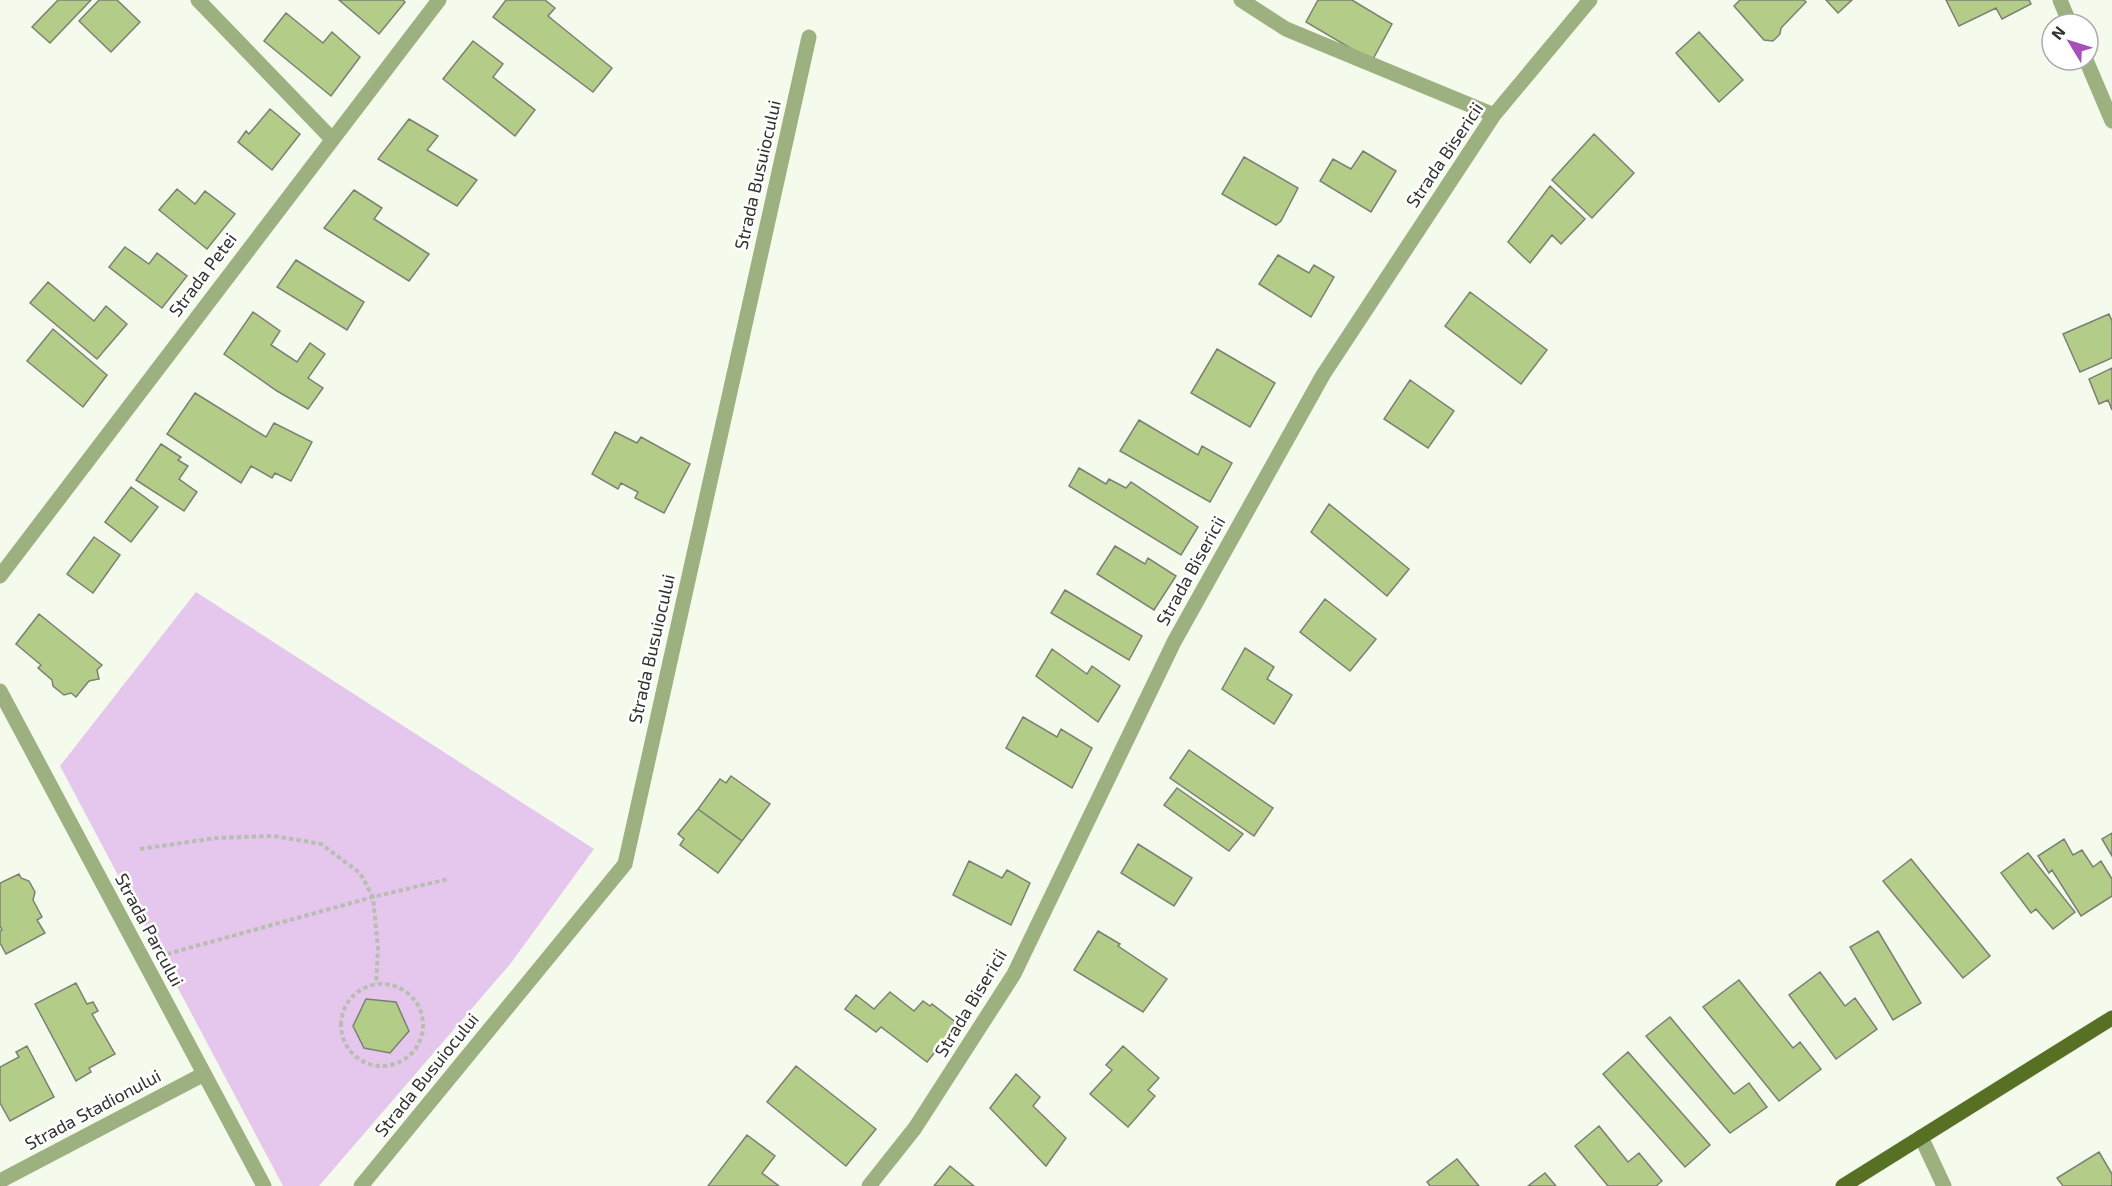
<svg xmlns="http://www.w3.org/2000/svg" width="2112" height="1186" font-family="'Exo 2',sans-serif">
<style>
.green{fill:#e5c7ed}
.building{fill:#b3cc88;stroke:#7b8073;stroke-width:1.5}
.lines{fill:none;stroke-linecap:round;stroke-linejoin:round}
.path{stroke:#b9beb2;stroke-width:4;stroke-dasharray:4.5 3;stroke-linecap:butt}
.minor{stroke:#9db080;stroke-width:15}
.major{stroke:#587024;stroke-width:15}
.labels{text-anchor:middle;stroke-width:5;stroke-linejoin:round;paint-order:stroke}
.street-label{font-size:18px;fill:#30332d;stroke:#fff}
</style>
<rect width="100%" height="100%" fill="#f5fbec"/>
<path class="green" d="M196 592 594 849 511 963 319 1186H283L60 766Z"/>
<path class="building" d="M58 0H91L50 43 32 27Z
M99 0H117L140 22 111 52 79 21Z
M339 0H403L405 2 379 34Z
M506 0H545L555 8 548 16 612 68 593 92 493 17Z
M1318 0H1352L1392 24 1372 61 1306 22Z
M1740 0H1804L1806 2 1781 28 1780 34 1773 41 1764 40 1734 6Z
M1826 0H1852L1838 13Z
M1946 0H2029L2031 4 2002 19 1996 8 1959 26Z
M286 13 323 43 332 32 360 57 331 96 264 41Z
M1699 32 1743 80 1719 102 1676 53Z
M473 41 503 64 493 77 535 110 515 136 443 79Z
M270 109 300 134 272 170 238 142 246 131 249 134Z
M409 119 438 136 427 150 477 180 457 206 378 159Z
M1594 134 1634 173 1592 218 1552 180Z
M1363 151 1396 171 1371 212 1320 181 1333 159 1351 169Z
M1244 157 1298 188 1281 221 1276 225 1222 194Z
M1550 186 1585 219 1561 244 1552 235 1530 263 1508 242Z
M177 189 195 204 205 191 235 214 207 249 159 210Z
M354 190 382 208 374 219 429 254 409 281 324 228Z
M125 247 149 264 157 253 187 276 162 308 109 267Z
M1278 255 1309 273 1314 265 1334 277 1311 317 1259 284Z
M296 260 364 302 347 330 277 287Z
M48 282 94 321 106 306 127 324 97 359 30 303Z
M1470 292 1547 350 1521 384 1445 326Z
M253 312 280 331 271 345 297 362 310 343 325 354 308 378 323 388 308 409 277 391 224 354Z
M2109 314 2112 321V358L2080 372 2063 334Z
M53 329 107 375 83 407 27 361Z
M1217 349 1275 383 1250 427 1191 393Z
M2112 368V410L2108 400 2099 404 2089 379Z
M1410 380 1454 411 1428 448 1384 419Z
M195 393 266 437 274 423 312 442 291 481 275 473 272 478 251 466 241 483 167 434Z
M1139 420 1198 455 1202 446 1232 463 1210 502 1120 451Z
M615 432 637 443 641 437 690 464 664 513 635 498 638 492 621 483 618 489 592 474Z
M161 444 181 457 178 460 188 466 179 479 197 492 184 511 136 480Z
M1079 468 1106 484 1109 479 1126 488 1131 482 1198 527 1181 555 1069 486Z
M131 487 158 507 131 542 105 522Z
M1329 504 1409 569 1387 596 1311 532Z
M94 537 120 555 93 593 67 574Z
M1115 546 1145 564 1148 558 1176 576 1154 610 1097 574Z
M1065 590 1142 636 1129 660 1051 613Z
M1325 599 1376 639 1350 671 1300 632Z
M39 614 102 665 97 670 99 679 89 681 76 697 71 693 64 695 53 686 52 680 38 668 41 665 16 644Z
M1245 648 1274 667 1267 679 1292 695 1274 724 1222 689Z
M1052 649 1087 674 1092 666 1120 686 1098 722 1036 676Z
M1023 717 1057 737 1061 729 1092 748 1072 788 1006 748Z
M1189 750 1273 808 1254 836 1170 778Z
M731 776 770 804 742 841 698 809 720 779 726 783Z
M1177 788 1243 834 1229 851 1164 805Z
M698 809 742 841 718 873 680 845 684 839 678 834Z
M2112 833V856L2102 839Z
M2064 839 2073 855 2082 850 2093 867 2101 861 2112 879V896L2081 916 2052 870 2049 873 2038 856Z
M1138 844 1192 878 1174 906 1121 873Z
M2028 853 2075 912 2053 929 2036 909 2031 913 2001 873Z
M1911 859 1990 956 1963 978 1883 881Z
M969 861 1002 878 1007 870 1030 883 1011 925 953 895Z
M19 874 21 878 29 881 35 892 33 900 42 917 37 920 45 933 6 954 0 943V931L2 930 0 926V883Z
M1098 931 1120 944 1118 946 1167 979 1143 1012 1074 970Z
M1878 931 1921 1003 1893 1020 1850 947Z
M1820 972 1845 1006 1855 998 1877 1029 1836 1059 1789 995Z
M1739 980 1793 1048 1800 1042 1821 1069 1779 1101 1703 1007Z
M76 983 87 1004 93 1002 98 1011 92 1014 115 1054 89 1068 91 1072 76 1081 35 1004Z
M890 992 914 1011 923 1001 930 1006 932 1004 958 1024 927 1062 881 1027 876 1032 845 1009 856 995 874 1009Z
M366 999 396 1002 409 1031 390 1053 364 1048 353 1026Z
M1670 1017 1734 1094 1749 1083 1767 1107 1730 1133 1646 1036Z
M27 1046 54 1097 10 1121 0 1103V1067L19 1057 16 1052Z
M1123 1046 1159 1078 1148 1090 1155 1096 1128 1127 1090 1094 1112 1070 1106 1065Z
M1628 1052 1710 1145 1685 1167 1603 1074Z
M796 1066 876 1129 846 1166 767 1102Z
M1016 1074 1040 1097 1033 1106 1066 1138 1046 1166 990 1108Z
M1599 1126 1628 1162 1639 1153 1662 1181 1656 1186H1608L1575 1146Z
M747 1135 775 1156 762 1173 779 1186H708Z
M2099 1152 2112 1174V1186H2063L2057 1178Z
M1457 1159 1479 1186H1430L1427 1182Z
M950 1166 974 1186H934Z
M1545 1173 1556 1186H1528Z"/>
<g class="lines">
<path class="path" d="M140 849 216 838 274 836 321 844 360 873 373 897 378 949 376 984
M167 954 373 897 448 879
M341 1025a41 41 0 1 1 82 0a41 41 0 1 1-82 0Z"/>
<path class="minor" d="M198 0 331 138
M1241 0 1286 29 1494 115
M2060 0 2070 24
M2086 60 2112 121
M0 576 439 0
M0 691 264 1186
M1921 1137 1944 1186
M0 1181 204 1074
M361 1186 625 864 809 37
M869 1186 915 1128 1014 974 1174 642 1323 375 1494 115 1590 0"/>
<path class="major" d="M1843 1186 2112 1018"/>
</g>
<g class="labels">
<g class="street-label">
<text transform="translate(1445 155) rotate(-56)" y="6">Strada Bisericii</text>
<text transform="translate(758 175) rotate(-77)" y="6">Strada Busuiocului</text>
<text transform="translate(203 275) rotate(-53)" y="6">Strada Petei</text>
<text transform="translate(1191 571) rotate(-61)" y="6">Strada Bisericii</text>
<text transform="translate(652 649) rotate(-77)" y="6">Strada Busuiocului</text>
<text transform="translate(149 930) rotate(62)" y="6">Strada Parcului</text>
<text transform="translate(971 1003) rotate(-59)" y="6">Strada Bisericii</text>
<text transform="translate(427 1075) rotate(-51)" y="6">Strada Busuiocului</text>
<text transform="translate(93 1110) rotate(-28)" y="6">Strada Stadionului</text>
</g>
</g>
<g transform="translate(2070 42) rotate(308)"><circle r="28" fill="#ffffff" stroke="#acadab" stroke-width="1.5"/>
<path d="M0-4.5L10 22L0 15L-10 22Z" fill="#a750bd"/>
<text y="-9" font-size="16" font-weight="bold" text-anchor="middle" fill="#30332d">N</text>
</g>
</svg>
